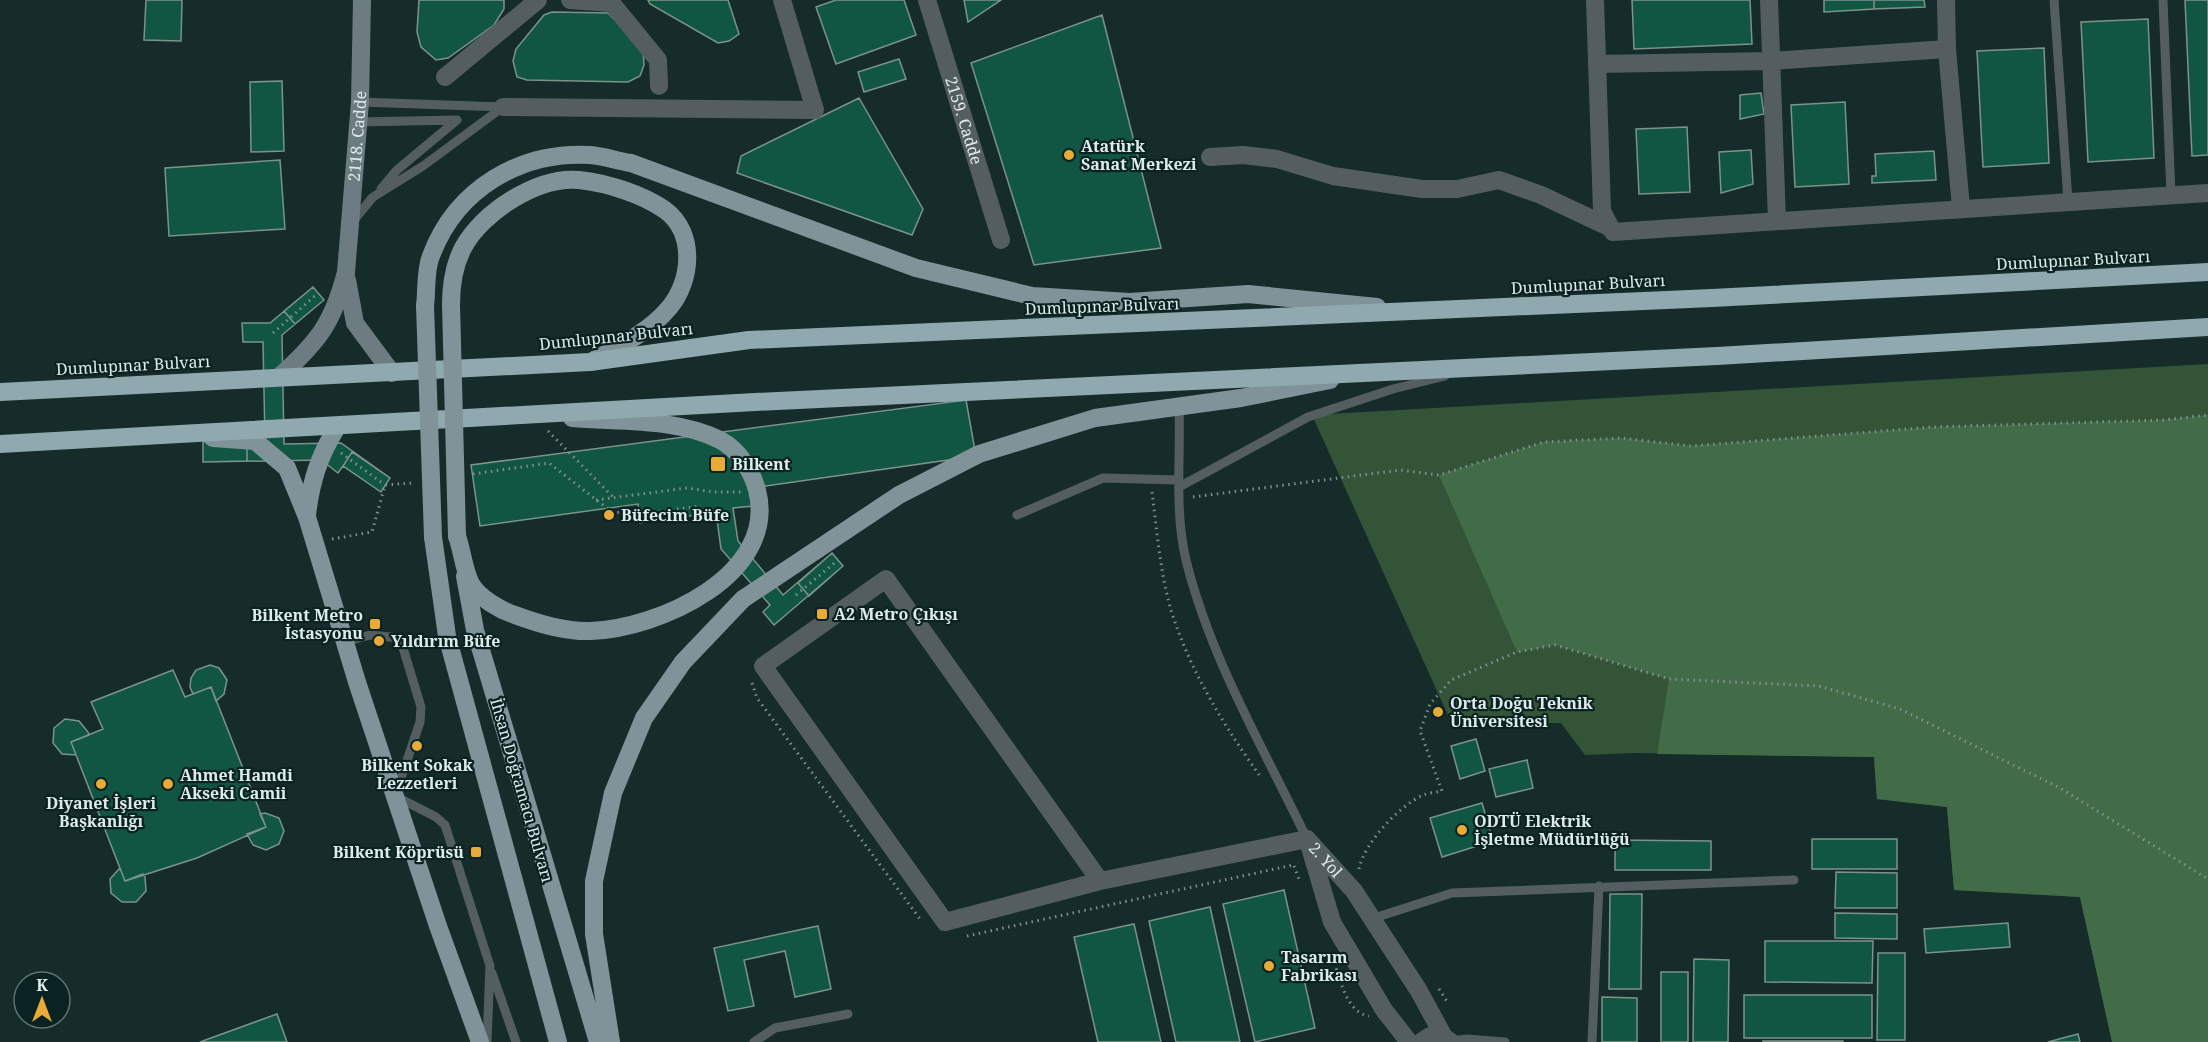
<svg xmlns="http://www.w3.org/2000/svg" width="2208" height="1042" font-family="'Noto Serif',serif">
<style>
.green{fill:#345438}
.forest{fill:#426b47}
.building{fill:#105643;stroke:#7c938a;stroke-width:1.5}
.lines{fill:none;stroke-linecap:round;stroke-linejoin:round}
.path{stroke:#7f9191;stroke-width:3;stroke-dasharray:1.5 4.5;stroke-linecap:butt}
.lane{stroke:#545e60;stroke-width:9}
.street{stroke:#545e60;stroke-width:18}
.secondary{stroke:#6c7c80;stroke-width:18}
.primary{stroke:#7f9399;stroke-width:18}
.highway{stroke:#90a9af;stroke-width:18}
.primary-bridge{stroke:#7f9399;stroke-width:18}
.poi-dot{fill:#e8ab37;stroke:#0b2222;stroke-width:2}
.labels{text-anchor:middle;stroke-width:4.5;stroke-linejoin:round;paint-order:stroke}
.street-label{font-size:16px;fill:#deebeb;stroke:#0b2222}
.poi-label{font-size:16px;font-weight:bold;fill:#deebeb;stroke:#0b2222;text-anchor:start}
</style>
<rect width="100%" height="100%" fill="#152c2b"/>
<path class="green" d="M2208 364V1042H2112L2080 897 1954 890 1947 807 1877 799 1874 757 1634 753 1585 755 1561 723 1452 724 1312 415Z"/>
<path class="forest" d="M2208 415V1042H2112L2080 897 1954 890 1947 807 1877 799 1874 757 1657 754 1669 679 1555 645 1517 652 1439 475 1544 442 1621 438 1691 446 1933 427 2163 420Z"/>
<path class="building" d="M146 0H182L181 41 144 40Z
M419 0H504V9L494 25 448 58 436 60 421 47 417 32Z
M648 0H728L739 34 729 41 718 43 650 4Z
M836 0H904L916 35 836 64 816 7Z
M964 0H1001L968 22Z
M1632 0H1750L1752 44 1634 49Z
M1824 0H1874V9L1824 12Z
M1874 0H1924L1925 7 1874 9Z
M2185 0H2208V155L2192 156Z
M552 12 608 13 643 49 644 65 640 76 628 82 527 80 517 77 513 61 516 49 544 15Z
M1102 15 1161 248 1034 265 971 63Z
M2148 19 2154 158 2088 162 2081 22Z
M2044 48 2049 163 1983 167 1977 51Z
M899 59 906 79 864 92 858 72Z
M282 81 284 151 251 152 250 82Z
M1761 93 1764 114 1740 119V95Z
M859 98 923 209 912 235 737 173 741 156Z
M1845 102 1849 184 1795 187 1791 105Z
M1687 127 1690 192 1639 194 1636 129Z
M1751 150 1753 184 1721 193 1719 152Z
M1934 151 1936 180 1872 183V176H1876L1875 154Z
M280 160 285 229 169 236 165 168Z
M313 287 324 300 282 335 284 444 341 443 390 478 381 492 343 466 338 473 321 460 203 462V442L265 441 263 342H243L242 323H270Z
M313 287 324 300 295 324 284 311Z
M966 400 976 456 751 488 753 506 733 508 738 541 783 595 832 553 843 566 774 625 763 612 770 605 721 549 716 512 640 523 638 504 480 526 471 465Z
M247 441V461L203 462V442Z
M352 452 390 478 381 492 343 466Z
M832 553 843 566 809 596 798 583Z
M210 665 219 668 227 680 224 694 216 701 211 687 193 694 190 687 191 678 196 670Z
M173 670 185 697 211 687 266 827 197 858 125 881 71 742 103 729 91 702Z
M65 719 79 721 88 732 89 735 71 742 76 755 62 754 53 743 54 728Z
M1476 739 1485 771 1460 779 1451 746Z
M1527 760 1533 788 1496 797 1489 769Z
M1482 803 1493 841 1442 857 1430 818Z
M265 813 279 818 284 831 279 844 266 850 253 845 247 834 266 827 260 814Z
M1812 839H1897V869H1812Z
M1615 840 1711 841V870H1615Z
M120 868 125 881 143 874 145 877 146 891 136 902H122L111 893 110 879Z
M1836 872 1897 873V908H1835Z
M1284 890 1315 1028 1255 1042 1223 904Z
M1610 894H1642L1641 989H1609Z
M1210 907 1240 1042H1176L1149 921Z
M1835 913 1897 914V939L1835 938Z
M2008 923 2010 947 1926 953 1924 929Z
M1134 924 1161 1042H1098L1074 937Z
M818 926 831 989 795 997 785 951 744 960 754 1006 728 1011 714 948Z
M1765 941H1873L1872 983 1765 982Z
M1878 953H1905V1040H1877Z
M1694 959 1729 960 1728 1042H1693Z
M1661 972H1688V1042H1661Z
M1744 995H1872V1038H1744Z
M1602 997 1637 998V1042H1602Z
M277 1014 287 1042H200Z
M2078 1034 2080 1042H2048Z
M1763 1041H1843V1042H1763Z"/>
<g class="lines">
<path class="path" d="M273 333 318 293
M548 431 614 498
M341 453 385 485
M473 474 549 463 612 512 639 514 701 506
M1152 492C1157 531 1160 572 1171 610 1189 669 1224 726 1260 776
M1193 497 1400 470 1439 475 1544 442 1621 438 1691 446 1933 427 2163 420 2208 415
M596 500 687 488 713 492H741
M332 539 372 532 385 485 413 483
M796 595 838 560
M752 683 757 698 920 919
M1294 866 1299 879
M1359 869C1364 843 1399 806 1423 795 1429 793 1436 792 1442 791L1420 731 1430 704 1451 680 1517 652 1555 645 1669 679 1819 686 1900 709 2060 788 2208 879
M967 936 1293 865
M1334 963C1341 981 1347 1013 1369 1016
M1439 989 1448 1003"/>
<path class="lane" d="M2054 0 2068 201
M2163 0 2171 195
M360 102 503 107
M359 122 457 120
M381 189 397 170 457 120
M353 221 373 197 423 166 503 107
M1179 406C1181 457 1174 510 1186 560 1210 658 1264 749 1307 839
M1179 487 1308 417 1393 389 1445 376
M1017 515 1103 478 1179 480
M345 642 370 635 400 638 421 707 420 722 395 796 436 817 445 825 490 966 487 1042
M1371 919 1452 893 1794 880
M492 973 516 1042
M1450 1041 1467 1039 1505 1042
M754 1042 775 1028 848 1014
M1592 1042 1599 886"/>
<g class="street">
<path d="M570 0 610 3"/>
<path d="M609 0 658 60 659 86"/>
<path id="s1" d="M927 0 1001 240"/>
<path d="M1595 0 1602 211 1613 232 2208 193"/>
<path d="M1769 0 1777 221"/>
<path d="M1946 0 1947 49 1961 208"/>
<path d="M1597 64 1771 61 1947 49"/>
<path d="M445 77 538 0"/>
<path d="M503 107 815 110 782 0"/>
<path d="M1210 157 1243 155 1277 159 1333 176 1422 189H1457L1499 180 1541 195 1611 228"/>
<path id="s2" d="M1307 839 1354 891 1419 991 1444 1037 1451 1042"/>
<path d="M1309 844 1332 922 1384 1010 1409 1042"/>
<path d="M1100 881 886 579 763 666 945 922 1100 881 1307 839"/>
<path d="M1421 1042 1430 1036 1444 1037"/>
</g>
<g class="secondary">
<path d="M347 280 355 323 392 373"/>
<path id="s3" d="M280 376C318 342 333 323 346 272L360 102 362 0"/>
</g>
<path class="primary" d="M451 305C451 286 454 265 463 248 482 212 538 176 579 180 607 183 642 194 665 210 696 233 692 281 669 308 649 332 618 347 591 362
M425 306C427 291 425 270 431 256 456 189 520 151 590 155 603 156 618 161 631 163L916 268 1032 296 1130 302 1248 294 1377 307
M213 438 255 441 287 468 307 517 357 682 438 926 480 1042
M307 515C311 481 319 456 337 427
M457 536C462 550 464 571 471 584 479 598 500 610 515 615 539 624 565 632 590 631 658 629 779 575 757 490 752 471 739 450 720 440 677 418 620 422 572 418
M433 537 447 636 558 1042
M465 576 475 630 598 1042
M611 1042 594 934V881L613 793 644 718 683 662 743 599 899 495 979 454 1095 418 1241 398 1330 380"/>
<path class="highway" d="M0 392 590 362 749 340 1712 298 2208 272
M0 444 755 402 1717 356 2208 327"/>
<path class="primary-bridge" d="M451 305 457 536
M425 306 433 537"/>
</g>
<g class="poi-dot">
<circle cx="1069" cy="155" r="6"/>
<rect x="710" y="456" width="16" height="16" rx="3"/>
<circle cx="609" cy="515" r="6"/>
<rect x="816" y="608" width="12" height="12" rx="3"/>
<rect x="369" y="618" width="12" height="12" rx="3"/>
<circle cx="379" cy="641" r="6"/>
<circle cx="1438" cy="712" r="6"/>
<circle cx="417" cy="746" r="6"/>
<circle cx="101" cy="784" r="6"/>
<circle cx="168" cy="784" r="6"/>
<circle cx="1462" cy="830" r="6"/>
<rect x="470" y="846" width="12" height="12" rx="3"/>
<circle cx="1269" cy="966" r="6"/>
</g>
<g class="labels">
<g class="street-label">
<text dy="6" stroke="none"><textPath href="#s1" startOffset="126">2159. Cadde</textPath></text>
<text dy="6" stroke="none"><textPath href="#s3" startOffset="262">2118. Cadde</textPath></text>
<text transform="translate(2073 260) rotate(-3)" y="6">Dumlupınar Bulvarı</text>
<text transform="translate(1588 284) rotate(-3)" y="6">Dumlupınar Bulvarı</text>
<text transform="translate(1102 306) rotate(-2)" y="6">Dumlupınar Bulvarı</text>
<text transform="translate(616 336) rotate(-6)" y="6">Dumlupınar Bulvarı</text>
<text transform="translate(133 365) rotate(-3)" y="6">Dumlupınar Bulvarı</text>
<text transform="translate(522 790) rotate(74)" y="6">İhsan Doğramacı Bulvarı</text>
<text dy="6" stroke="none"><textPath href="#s2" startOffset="28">2. Yol</textPath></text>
</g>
<g class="poi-label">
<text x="1081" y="152">Atatürk<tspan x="1081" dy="18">Sanat Merkezi</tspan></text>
<text x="732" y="470">Bilkent</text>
<text x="621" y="521">Büfecim Büfe</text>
<text x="834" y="620">A2 Metro Çıkışı</text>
<text x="363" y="621" text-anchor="end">Bilkent Metro<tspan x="363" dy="18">İstasyonu</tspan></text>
<text x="391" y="647">Yıldırım Büfe</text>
<text x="1450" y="709">Orta Doğu Teknik<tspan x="1450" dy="18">Üniversitesi</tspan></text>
<text x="417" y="771" text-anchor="middle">Bilkent Sokak<tspan x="417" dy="18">Lezzetleri</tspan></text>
<text x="180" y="781">Ahmet Hamdi<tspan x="180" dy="18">Akseki Camii</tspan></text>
<text x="101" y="809" text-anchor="middle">Diyanet İşleri<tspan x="101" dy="18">Başkanlığı</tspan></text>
<text x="1474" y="827">ODTÜ Elektrik<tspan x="1474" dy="18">İşletme Müdürlüğü</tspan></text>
<text x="464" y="858" text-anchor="end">Bilkent Köprüsü</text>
<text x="1281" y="963">Tasarım<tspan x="1281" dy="18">Fabrikası</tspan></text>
</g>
</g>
<g transform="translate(42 1000)"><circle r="28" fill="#0b2222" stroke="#5f7272" stroke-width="1.5"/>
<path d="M0-4.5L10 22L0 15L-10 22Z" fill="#e8ab37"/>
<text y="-9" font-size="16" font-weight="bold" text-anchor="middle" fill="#deebeb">K</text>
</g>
</svg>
